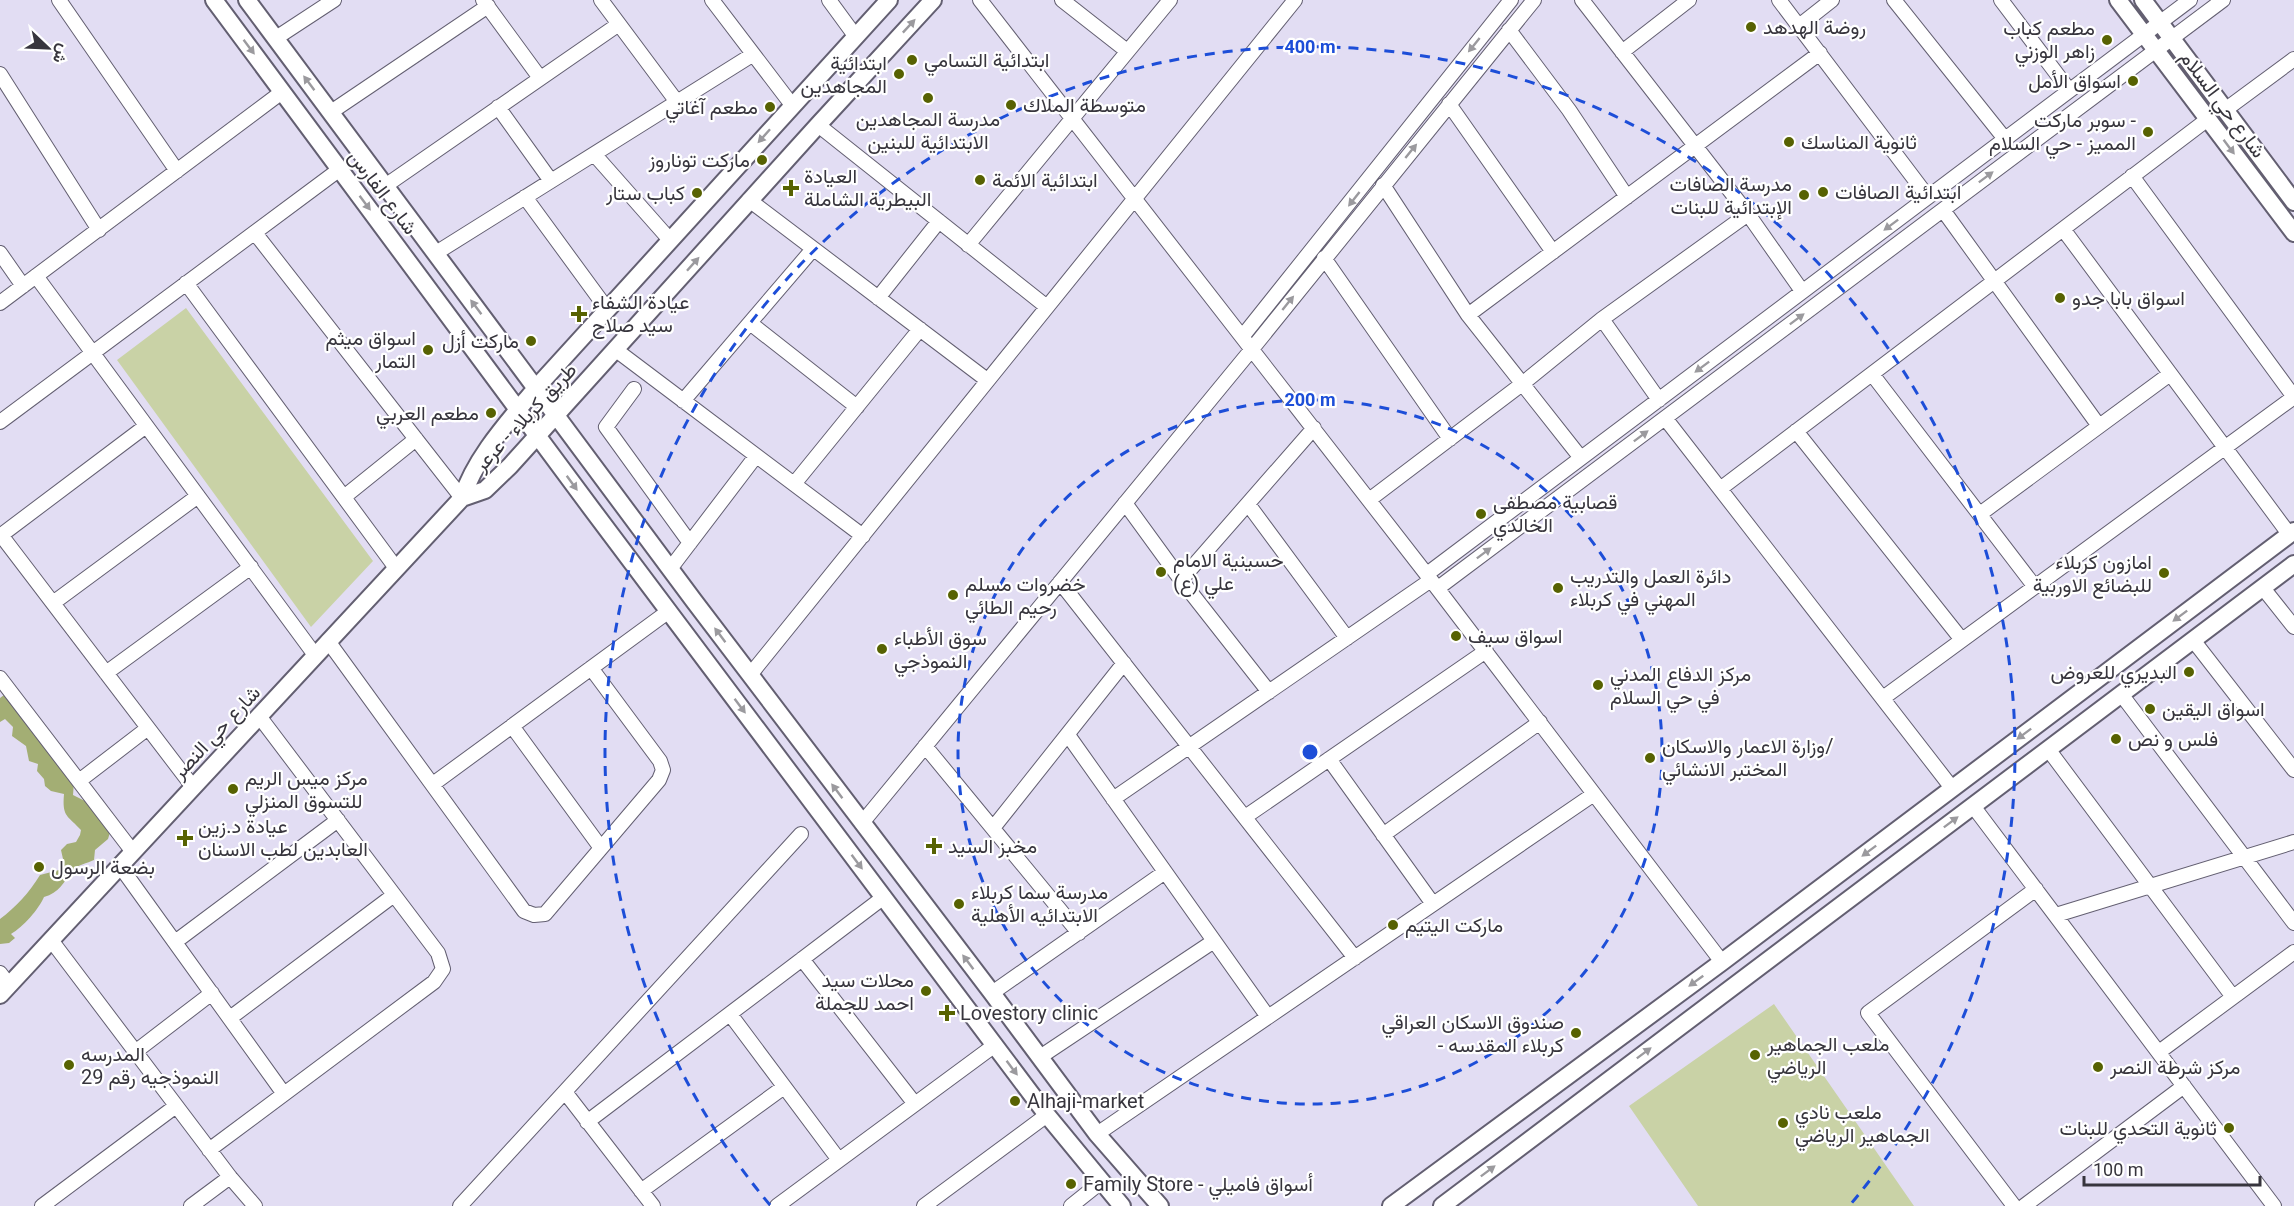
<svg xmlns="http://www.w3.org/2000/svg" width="2294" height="1206" font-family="Roboto,Vazirmatn,sans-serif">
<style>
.green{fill:#c9d2a6}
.forest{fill:#a3ae74}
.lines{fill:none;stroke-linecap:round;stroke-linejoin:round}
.minor-casing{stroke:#635f71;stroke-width:16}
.major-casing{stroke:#635f71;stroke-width:20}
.minor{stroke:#fff;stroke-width:14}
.major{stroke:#fff;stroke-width:16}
.oneway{fill:#9b9a9e}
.ring{fill:none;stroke:#1d4ed8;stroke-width:3;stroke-dasharray:10 8}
.poi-dot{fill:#576202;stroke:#fff;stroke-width:2}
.labels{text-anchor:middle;stroke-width:4.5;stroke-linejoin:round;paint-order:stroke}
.poi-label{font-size:20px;fill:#37353d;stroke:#fff;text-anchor:start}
.street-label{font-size:20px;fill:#37353d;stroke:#fff}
.centre{fill:#1d4ed8;stroke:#fff;stroke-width:3}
.ring-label{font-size:18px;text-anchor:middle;font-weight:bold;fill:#1d4ed8;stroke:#fff;stroke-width:4.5;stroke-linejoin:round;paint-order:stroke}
</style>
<rect width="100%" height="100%" fill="#e2ddf3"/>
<path class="green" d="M186 308 373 561 311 627 117 360Z
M1774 1004 1914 1206H1698L1629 1106Z"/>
<path class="forest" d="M4 695 8 700 17 699 22 718 74 782 73 795 93 805 111 829 108 839 95 850 94 860C88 863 76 865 72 871 64 882 59 893 44 897 39 909 23 927 11 934L15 938 9 943 0 944V919C16 907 29 893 40 875L59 870 63 859 61 850 67 844 76 842 80 835 81 830C67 815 62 817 64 794L51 791 45 786 44 779 37 771 38 764 29 761 26 746 12 736 13 727 5 719 0 722V698Z"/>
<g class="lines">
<defs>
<path id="minor" d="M59 0 177 171
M483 0 540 78
M601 0 677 102
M712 0 792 105
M829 0 856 37
M980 0 1431 580 1722 962
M1062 0 1127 51
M1582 0 1748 214 1802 291
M1779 0 1928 197
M1894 0 2005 139
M2001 0 2069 90
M1799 26 1832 0
M1509 30 1569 110 1627 197
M276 38 334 0
M1622 52 1689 0
M0 74 99 230
M1449 104 1553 252
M498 107 551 181
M2225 110 2294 59
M331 112 488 6
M818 125 1047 307
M594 154 670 240
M1383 185 1468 315 1577 453
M385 186 619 24
M525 197 607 309
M749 200 987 380
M1943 210 2099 426
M2063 229 2289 534
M255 233 462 498
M968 245 1170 0
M0 253 23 286
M436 253 752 55
M1324 258 1450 439
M36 276 315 655
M186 283 396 568
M878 298 939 221
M0 303 282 92
M1468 315 1820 53
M1602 319 1659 400
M750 323 857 407
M1242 337 1511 0
M616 350 863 536
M1872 374 2035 587
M634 389 606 427 690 543
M683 401 813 249
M1665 418 1952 788
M0 422 340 169
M1796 431 1962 640
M794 484 920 329
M1720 489 2208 119
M344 497 416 439
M1369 500 1522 384 1602 319 1748 214
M1125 503 1181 580 1269 692
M1248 504 1347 638
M1980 514 2170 374
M1 535 193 787
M0 536 146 426
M670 569 756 456
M1427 574 2190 0
M1181 580 1314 428
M1060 582 1355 958
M1438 588 2223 0
M2263 588 2294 627
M53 603 198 496
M2193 640 2294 770
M328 641 524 911 534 915 545 914 659 780 663 770 660 761 591 668
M106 673 251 567
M750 675 1295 0
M0 678 133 852
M2121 694 2294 923
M1883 698 2294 397 2132 176
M512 726 601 848
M1068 735 1268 1017
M925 746 1079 933
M2048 749 2233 997
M1329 759 1433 904
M79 781 148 728
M433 784 669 611
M1113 799 1431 580
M1973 806 2274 1206
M1245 817 1486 651
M862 823 1252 349 1534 0
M993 828 1124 663
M1383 835 1540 722
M120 866 284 1094
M2056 915 2294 842
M51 940 230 1177 255 1206
M175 942 338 820
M802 959 915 1104
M0 973 9 985
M992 993 1165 872
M730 1014 839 1160
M230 1018 394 895
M135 1052 212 993
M2159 1052 2294 952
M1040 1057 1214 941
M565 1092 653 1206
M587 1122 884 897
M1097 1134 1594 794
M209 1150 434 982 443 969 438 953 259 716
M641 1191 784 1087
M42 1206 176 1106
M191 1206 230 1177
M460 1206 801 834
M777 1206 995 1045
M924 1206 1047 1115
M1071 1206 1101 1182
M2014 1206 1868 1013 2036 889
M2024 1206 2184 1086"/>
<path id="major" d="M214 0 591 508 1047 1115 1122 1206
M247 0 694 601 992 993 1097 1134 1160 1206
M2118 0 2294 233
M2143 0 2294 202
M462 498 485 490 510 466 818 125 933 0
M0 995 462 498C476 456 508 422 536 388L889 0
M1391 1206 1722 962 2294 531
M1442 1206 2294 564"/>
</defs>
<use href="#minor" class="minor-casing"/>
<use href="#major" class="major-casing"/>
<use href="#minor" class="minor"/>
<use href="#major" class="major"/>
</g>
<defs><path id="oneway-solid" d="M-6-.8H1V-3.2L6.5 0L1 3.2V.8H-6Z" transform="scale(1.5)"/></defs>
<g class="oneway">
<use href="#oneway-solid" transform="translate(909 26) rotate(-47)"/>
<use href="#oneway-solid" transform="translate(1474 45) rotate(129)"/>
<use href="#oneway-solid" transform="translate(249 47) rotate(53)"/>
<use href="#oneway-solid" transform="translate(309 83) rotate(-127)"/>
<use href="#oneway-solid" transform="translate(764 136) rotate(132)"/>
<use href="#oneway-solid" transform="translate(2229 147) rotate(53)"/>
<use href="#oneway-solid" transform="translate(1411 151) rotate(-51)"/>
<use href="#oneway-solid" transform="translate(1986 177) rotate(-37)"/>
<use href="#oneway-solid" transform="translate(1354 199) rotate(128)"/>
<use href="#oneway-solid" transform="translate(365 203) rotate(53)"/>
<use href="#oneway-solid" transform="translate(1891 225) rotate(143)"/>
<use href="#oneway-solid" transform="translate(693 264) rotate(-48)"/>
<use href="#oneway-solid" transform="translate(1288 303) rotate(-51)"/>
<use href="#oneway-solid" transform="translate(476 307) rotate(-127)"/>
<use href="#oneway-solid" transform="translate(1797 319) rotate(-37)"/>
<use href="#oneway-solid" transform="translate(1702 367) rotate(143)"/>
<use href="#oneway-solid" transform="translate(1641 436) rotate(-37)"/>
<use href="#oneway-solid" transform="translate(572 483) rotate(54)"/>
<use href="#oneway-solid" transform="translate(1484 553) rotate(-37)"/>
<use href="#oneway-solid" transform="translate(2180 616) rotate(143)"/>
<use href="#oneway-solid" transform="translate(720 635) rotate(-127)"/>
<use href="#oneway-solid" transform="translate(740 706) rotate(53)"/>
<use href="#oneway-solid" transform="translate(2024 734) rotate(143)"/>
<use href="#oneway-solid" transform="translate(837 791) rotate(-127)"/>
<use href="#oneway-solid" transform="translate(1951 822) rotate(-37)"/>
<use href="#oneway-solid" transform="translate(1869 851) rotate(143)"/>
<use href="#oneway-solid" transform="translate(857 862) rotate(53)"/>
<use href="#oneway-solid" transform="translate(968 962) rotate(-127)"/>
<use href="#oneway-solid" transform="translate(1696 981) rotate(144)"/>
<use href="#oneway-solid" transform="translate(1644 1053) rotate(-37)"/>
<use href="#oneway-solid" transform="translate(1012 1068) rotate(53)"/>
<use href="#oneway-solid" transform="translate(1488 1171) rotate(-37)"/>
</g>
<g class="ring">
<circle cx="1310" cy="752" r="352"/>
<path d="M770 1205A705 705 0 1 1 1850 1205"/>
</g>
<g class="poi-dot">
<circle cx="1751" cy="27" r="6"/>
<circle cx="2107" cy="40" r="6"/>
<circle cx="912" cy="60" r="6"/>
<circle cx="899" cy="74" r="6"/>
<circle cx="2133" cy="81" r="6"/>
<circle cx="928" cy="98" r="6"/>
<circle cx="1011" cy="105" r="6"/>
<circle cx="770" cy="107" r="6"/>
<circle cx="2148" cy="132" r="6"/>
<circle cx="1789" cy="142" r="6"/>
<circle cx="762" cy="160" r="6"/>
<circle cx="980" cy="180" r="6"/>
<path d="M788 179h6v6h6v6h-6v6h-6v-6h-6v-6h6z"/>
<circle cx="1823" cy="192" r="6"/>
<circle cx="697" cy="193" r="6"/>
<circle cx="1804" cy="195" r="6"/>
<circle cx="2060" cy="298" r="6"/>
<path d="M576 305h6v6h6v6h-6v6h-6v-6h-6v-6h6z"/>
<circle cx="531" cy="341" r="6"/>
<circle cx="428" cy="350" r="6"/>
<circle cx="491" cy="413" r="6"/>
<circle cx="1481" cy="514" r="6"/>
<circle cx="1161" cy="572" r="6"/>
<circle cx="2164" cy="573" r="6"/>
<circle cx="1558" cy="588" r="6"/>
<circle cx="953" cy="595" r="6"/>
<circle cx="1456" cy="636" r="6"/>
<circle cx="882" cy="649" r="6"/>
<circle cx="2189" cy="672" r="6"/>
<circle cx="1598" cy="685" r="6"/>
<circle cx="2150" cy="709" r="6"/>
<circle cx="2116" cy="739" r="6"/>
<circle cx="1650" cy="758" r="6"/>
<circle cx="233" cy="789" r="6"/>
<path d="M182 829h6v6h6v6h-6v6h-6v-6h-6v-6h6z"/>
<path d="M931 837h6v6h6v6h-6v6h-6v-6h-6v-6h6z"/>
<circle cx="39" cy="867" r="6"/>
<circle cx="959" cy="904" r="6"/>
<circle cx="1393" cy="925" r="6"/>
<circle cx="926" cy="991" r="6"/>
<path d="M944 1004h6v6h6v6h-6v6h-6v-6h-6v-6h6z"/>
<circle cx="1576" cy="1033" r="6"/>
<circle cx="1755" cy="1055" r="6"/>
<circle cx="69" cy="1065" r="6"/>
<circle cx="2098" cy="1067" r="6"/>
<circle cx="1015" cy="1101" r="6"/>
<circle cx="1783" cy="1123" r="6"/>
<circle cx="2229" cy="1128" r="6"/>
<circle cx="1071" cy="1184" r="6"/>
</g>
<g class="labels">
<g class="poi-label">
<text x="1763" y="34">روضة الهدهد</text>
<text x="2095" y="35" text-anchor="end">مطعم كباب<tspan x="2095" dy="23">زاهر الوزني</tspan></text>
<text x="924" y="67">ابتدائية التسامي</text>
<text x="887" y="70" text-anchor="end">ابتدائية<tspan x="887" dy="23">المجاهدين</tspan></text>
<text x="2121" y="88" text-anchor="end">اسواق الأمل</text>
<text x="1023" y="112">متوسطة الملاك</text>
<text x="758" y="114" text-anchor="end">مطعم آغاتي</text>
<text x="928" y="126" text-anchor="middle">مدرسة المجاهدين<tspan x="928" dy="23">الابتدائية للبنين</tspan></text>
<text x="2136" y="127" text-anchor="end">سوبر ماركت -<tspan x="2136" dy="23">المميز - حي السلام</tspan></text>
<text x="1801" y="149">ثانوية المناسك</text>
<text x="750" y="167" text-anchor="end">ماركت توناروز</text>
<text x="804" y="183">العيادة<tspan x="804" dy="23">البيطرية الشاملة</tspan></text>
<text x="992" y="187">ابتدائية الائمة</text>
<text x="1792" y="191" text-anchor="end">مدرسة الصافات<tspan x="1792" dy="23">الإبتدائية للبنات</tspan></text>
<text x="1835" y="199">ابتدائية الصافات</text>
<text x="685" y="200" text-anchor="end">كباب ستار</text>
<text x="2072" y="305">اسواق بابا جدو</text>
<text x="592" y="309">عيادة الشفاء<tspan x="592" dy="23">سيد صلاح</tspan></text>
<text x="416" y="345" text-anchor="end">اسواق ميثم<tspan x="416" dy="23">التمار</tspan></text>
<text x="519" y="348" text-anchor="end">ماركت أزل</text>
<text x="479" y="420" text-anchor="end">مطعم العربي</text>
<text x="1493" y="509">قصابية مصطفى<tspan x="1493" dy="23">الخالدي</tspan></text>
<text x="1173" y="567">حسينية الامام<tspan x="1173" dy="23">علي (ع)</tspan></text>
<text x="2152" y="569" text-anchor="end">امازون كربلاء<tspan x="2152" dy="23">للبضائع الاوربية</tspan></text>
<text x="1570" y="583">دائرة العمل والتدريب<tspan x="1570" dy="23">المهني في كربلاء</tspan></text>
<text x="965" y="591">خضروات مسلم<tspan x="965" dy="23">رحيم الطائي</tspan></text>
<text x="1468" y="643">اسواق سيف</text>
<text x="894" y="645">سوق الأطباء<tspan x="894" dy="23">النموذجي</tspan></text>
<text x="2177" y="679" text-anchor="end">البديري للعروض</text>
<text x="1610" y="681">مركز الدفاع المدني<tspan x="1610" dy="23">في حي السلام</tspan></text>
<text x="2162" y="716">اسواق اليقين</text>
<text x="2128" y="746">فلس و نص</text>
<text x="1662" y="753">وزارة الاعمار والاسكان/<tspan x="1662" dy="23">المختبر الانشائي</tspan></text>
<text x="245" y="785">مركز ميس الريم<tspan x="245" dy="23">للتسوق المنزلي</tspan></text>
<text x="198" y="833">عيادة د.زين<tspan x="198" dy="23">العابدين لطب الاسنان</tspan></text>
<text x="948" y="853">مخبز السيد</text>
<text x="51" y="874">بضعة الرسول</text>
<text x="971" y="899">مدرسة سما كربلاء<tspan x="971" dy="23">الابتدائيه الأهلية</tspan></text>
<text x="1405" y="932">ماركت اليتيم</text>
<text x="914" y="987" text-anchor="end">محلات سيد<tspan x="914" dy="23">احمد للجملة</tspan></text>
<text x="960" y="1020">Lovestory clinic</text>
<text x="1564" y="1029" text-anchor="end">صندوق الاسكان العراقي<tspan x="1564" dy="23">- كربلاء المقدسه</tspan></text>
<text x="1767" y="1051">ملعب الجماهير<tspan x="1767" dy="23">الرياضي</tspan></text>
<text x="81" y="1061">المدرسه<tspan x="81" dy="23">النموذجيه رقم 29</tspan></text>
<text x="2110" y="1074">مركز شرطة النصر</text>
<text x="1027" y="1108">Alhaji-market</text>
<text x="1795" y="1119">ملعب نادي<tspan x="1795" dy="23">الجماهير الرياضي</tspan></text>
<text x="2217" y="1135" text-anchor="end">ثانوية التحدي للبنات</text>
<text x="1083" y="1191">Family Store - أسواق فاميلي</text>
</g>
<g class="street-label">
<text transform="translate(2223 104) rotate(53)" y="7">شارع حي السلام</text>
<text transform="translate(383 192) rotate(53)" y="7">شارع الفارس</text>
<text transform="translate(525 417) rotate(-47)" y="7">طريق كربلاء - عرعر</text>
<text transform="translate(216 732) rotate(-47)" y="7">شارع حي النصر</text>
</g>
</g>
<circle cx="1310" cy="752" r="9" class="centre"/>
<g class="ring-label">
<text x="1310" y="53">400 m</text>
<text x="1310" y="406">200 m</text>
</g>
<g transform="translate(48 48) rotate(113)" stroke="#ffffff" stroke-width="4.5" paint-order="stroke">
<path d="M0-4.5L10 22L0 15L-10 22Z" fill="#37353d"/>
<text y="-9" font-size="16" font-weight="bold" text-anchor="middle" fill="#37353d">ش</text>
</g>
<path d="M2084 1176v9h176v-9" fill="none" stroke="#37353d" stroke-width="3"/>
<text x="2093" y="1176" font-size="18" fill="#37353d" stroke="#ffffff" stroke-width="4.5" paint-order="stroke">100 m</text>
</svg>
